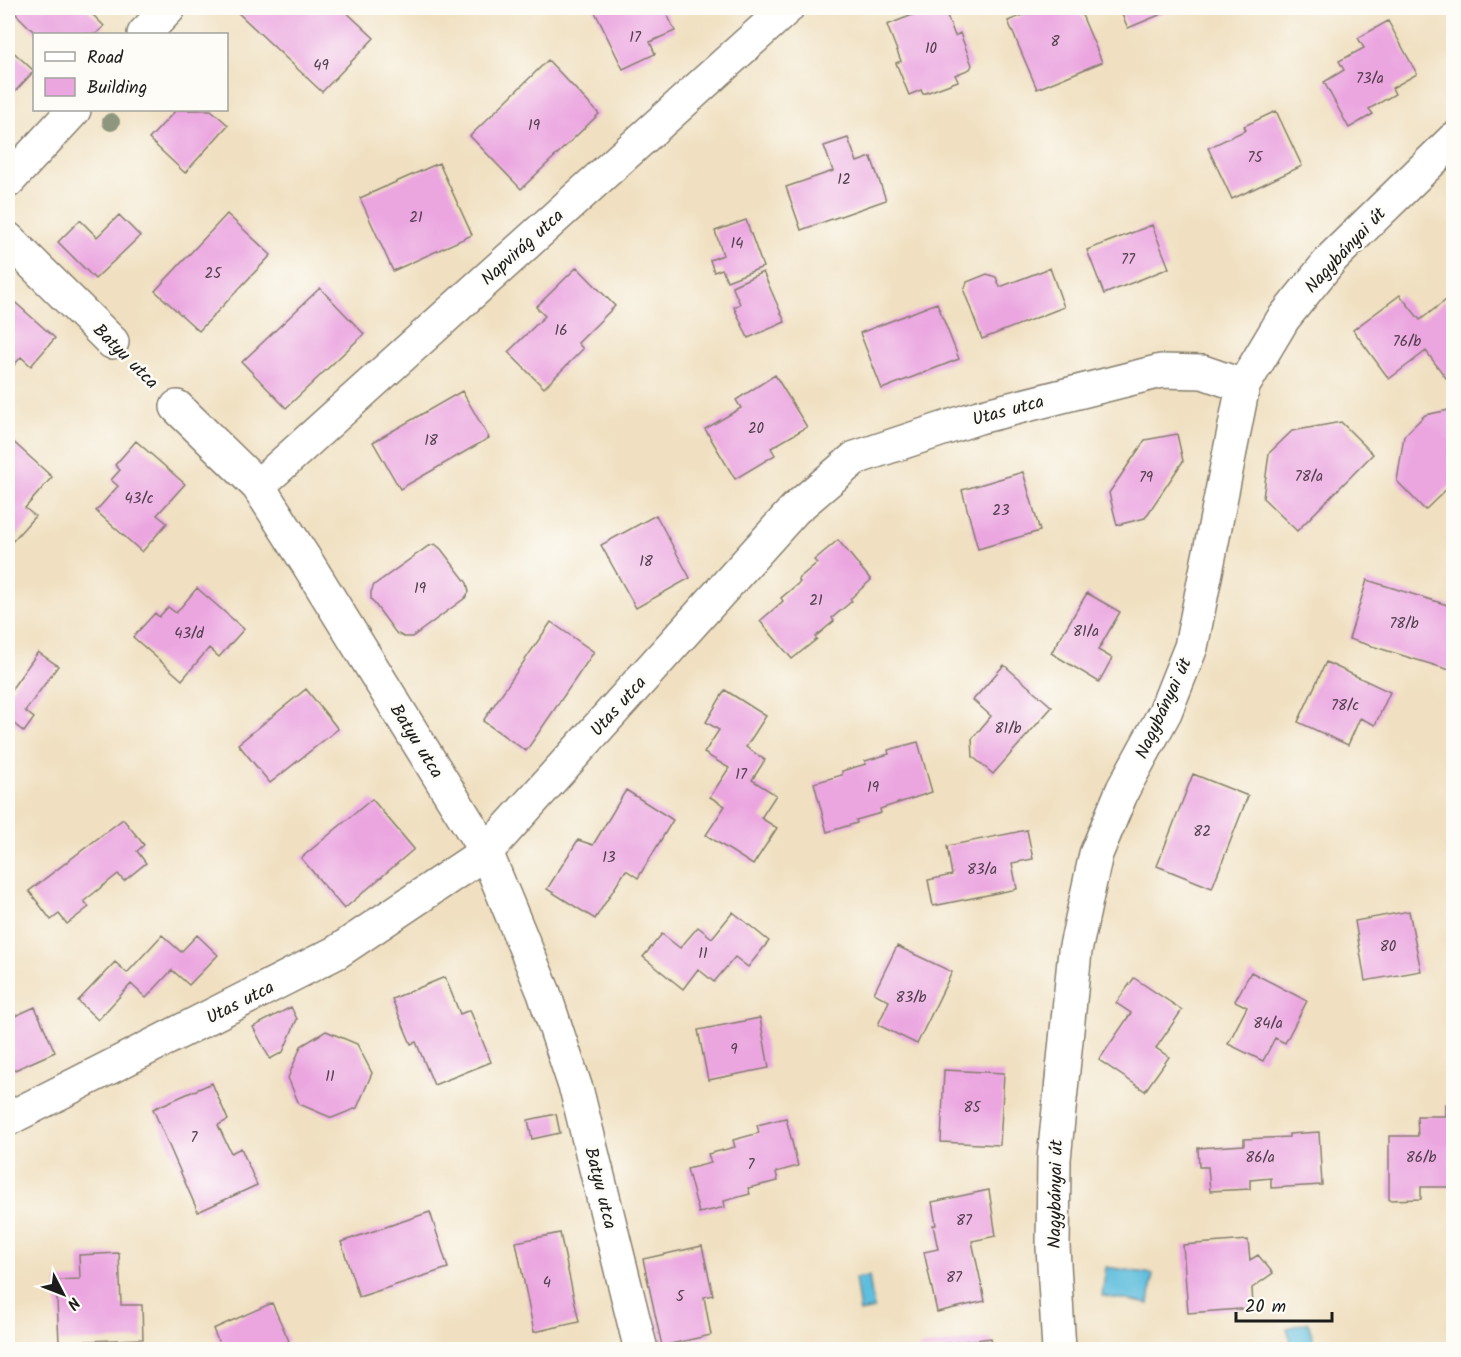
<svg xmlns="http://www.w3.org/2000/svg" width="1461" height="1357" font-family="Kalam,sans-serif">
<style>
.water{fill:#5fbedd;stroke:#3e6d7c;stroke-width:1.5}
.building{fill:#eba6e0}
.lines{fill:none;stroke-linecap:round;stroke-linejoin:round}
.minor-casing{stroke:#867e6e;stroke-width:36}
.path{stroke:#867e6e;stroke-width:4;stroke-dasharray:1.5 4.5;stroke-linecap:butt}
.minor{stroke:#fff;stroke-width:33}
.tree{fill:#8e977e}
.labels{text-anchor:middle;stroke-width:5;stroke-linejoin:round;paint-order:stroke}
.number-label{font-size:15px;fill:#503e4d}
.street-label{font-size:18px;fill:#1c1c1c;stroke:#fdfcf7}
</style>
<rect width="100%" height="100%" fill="#fdfcf7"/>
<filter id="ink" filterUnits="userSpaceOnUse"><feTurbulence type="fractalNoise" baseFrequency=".0167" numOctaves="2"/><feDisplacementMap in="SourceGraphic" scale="12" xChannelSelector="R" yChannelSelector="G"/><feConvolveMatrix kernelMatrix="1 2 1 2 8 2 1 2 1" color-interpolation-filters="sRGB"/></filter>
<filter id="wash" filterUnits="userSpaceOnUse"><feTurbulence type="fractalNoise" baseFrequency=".008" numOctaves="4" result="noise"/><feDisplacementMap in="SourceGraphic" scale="24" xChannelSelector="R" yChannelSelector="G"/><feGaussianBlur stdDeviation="1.35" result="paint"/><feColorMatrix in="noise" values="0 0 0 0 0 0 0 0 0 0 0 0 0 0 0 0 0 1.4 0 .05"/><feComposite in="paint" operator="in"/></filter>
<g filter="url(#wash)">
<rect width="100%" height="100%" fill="#f0e0c1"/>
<path class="water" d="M1106 1267 1153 1274 1149 1304 1102 1296Z
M869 1276 874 1309 860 1312 855 1278Z
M1308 1322 1316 1349H1293L1287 1328Z"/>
<g id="blocks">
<path class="building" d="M10 8H86L104 26 96 34H36Z
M237 8H342L374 38 322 92 235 10Z
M593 8H664L675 31 650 42 655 54 623 69Z
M930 8H944L955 36 960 33 972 65 970 69 955 75 958 81 923 94 921 90 909 95 896 63 901 61 887 25Z
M1040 8H1079L1102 62 1037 89 1008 21Z
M1119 8H1176L1128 28Z
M1388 21 1417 74 1392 88 1395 94 1369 109 1373 114 1349 128 1324 82 1344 70 1339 61 1364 48 1358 38Z
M8 47 34 71 8 99Z
M548 60 599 114 521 189 470 136Z
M176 110H211L228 125 185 173 149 139Z
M1276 111 1302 166 1232 199 1208 148 1246 130 1244 126Z
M848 138 857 162 871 157 886 200 801 230 786 187 833 171 824 146Z
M439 163 472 235 393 271 360 198Z
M227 214 271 255 199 331 155 291Z
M119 215 140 236 95 279 58 242 80 220 97 237Z
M746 220 763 267 727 281 722 269 714 272 710 260 723 255 715 231Z
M1152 225 1169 268 1104 294 1087 250Z
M577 267 615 306 578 343 583 349 544 388 508 352 545 316 536 307Z
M1050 268 1064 307 982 339 964 291 967 282 987 274 996 277 1000 287Z
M763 272 785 322 748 338 734 307 740 304 732 286Z
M320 288 364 334 286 408 242 362Z
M1454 294V372L1446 378 1426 351 1389 379 1353 330 1400 295 1420 320Z
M9 297 55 338 31 366 21 357 8 372V299Z
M937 303 959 359 882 389 860 333Z
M775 375 807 427 771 448 775 455 735 479 705 429 741 408 736 400Z
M462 391 489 438 400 489 373 442Z
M1454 409V482L1425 510 1397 481 1404 436 1425 415Z
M1341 422 1373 454 1297 531 1263 498 1269 453 1292 431Z
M1177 434 1183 461 1145 518 1117 525 1109 493 1145 440Z
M8 437 52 477 25 508 35 516 10 544 8 542Z
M136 441 185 484 157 515 167 523 142 552 96 511 118 486 111 480 120 470 115 465Z
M1023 472 1040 531 978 549 962 490Z
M656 515 690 578 636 608 601 545Z
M838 540 871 580 850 599 852 601 832 618 834 621 815 637 817 639 792 659 760 621 783 601 781 598 800 582 798 579 817 563 814 560Z
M435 544 441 549 467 583 469 592 465 598 412 637H404L396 633 371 599V592L374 585 427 547Z
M1367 580 1454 607 1453 671 1349 639Z
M197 588 244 629 219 657 209 648 182 680 133 637 155 613 159 617 168 607 176 613Z
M1087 593 1120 612 1098 650 1112 658 1099 682 1051 653Z
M551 622 594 652 526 751 483 721Z
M38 652 58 666 25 711 34 718 24 732 8 719V694Z
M1326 662 1390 692 1375 725 1360 718 1348 745 1298 722Z
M1004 665 1052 707 993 774 973 757 972 739 991 716 973 700Z
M306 689 338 729 270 783 238 744Z
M725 690 766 716 746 747 765 760 752 780 776 795 761 818 777 828 753 865 706 835 725 806 710 797 729 768 704 753 719 730 706 722Z
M918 742 932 792 880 809 881 813 856 820 857 823 827 832 814 783 842 775V771L866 764 865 761 889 754 888 750Z
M1193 774 1248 796 1212 888 1157 866Z
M626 790 673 820 638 878 626 870 595 919 547 889 578 840 593 845Z
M372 799 414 849 344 909 301 858Z
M123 819 144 845 137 851 146 863 124 881 118 874 84 901 89 907 67 924 59 914 51 920 29 891Z
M1027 830 1033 859 1012 863 1017 889 933 906 928 880 952 875 947 846Z
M1409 911 1421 971 1365 981 1355 921Z
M733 912 769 941 748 967 735 957 714 982 698 969 683 989 643 957 662 934 680 948 698 927 712 938Z
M162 935 181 952 197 935 218 955 189 985 172 970 146 998 131 984 98 1020 78 1001 115 962 127 973Z
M897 946 952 972 917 1044 878 1025 889 1001 874 993Z
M1251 972 1307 1001 1285 1043 1275 1038 1263 1061 1228 1044 1247 1007 1235 1001Z
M445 977 460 1014 470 1010 491 1062 434 1085 416 1042 411 1044 392 999Z
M1134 978 1182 1010 1156 1048 1169 1057 1145 1091 1099 1060 1131 1013 1116 1003Z
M35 1007 55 1052 8 1073V1019Z
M291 1007 297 1019 283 1052 270 1059 253 1027Z
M760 1018 769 1068 708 1080 698 1030Z
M326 1031 357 1044 372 1073 357 1108 332 1118 299 1104 288 1078 301 1046Z
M944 1070 1004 1073 1000 1145 941 1142Z
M212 1083 228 1120 218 1125 231 1153 241 1148 257 1185 198 1212 153 1109Z
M1446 1104H1454L1453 1187H1421V1199L1389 1200V1136H1418L1417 1116H1446Z
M556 1114 560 1133 532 1139 528 1120Z
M786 1118 798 1166 776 1172 778 1181 748 1188 750 1194 724 1201 725 1207 699 1213 687 1169 711 1163 708 1154 735 1147 733 1140 759 1133 757 1125Z
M1319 1132 1322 1185 1271 1188V1178L1250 1180V1189L1210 1191 1208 1167H1199L1198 1148 1244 1145V1139L1289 1137V1134Z
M989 1190 996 1236 972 1241 985 1301 937 1312 924 1252 938 1249 933 1225H936L932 1202Z
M430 1212 448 1268 359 1297 341 1242Z
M560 1233 579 1322 534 1332 516 1242Z
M1248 1240 1250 1260 1258 1255 1273 1273 1252 1288 1253 1308 1188 1313 1183 1245Z
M702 1246 713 1295 704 1297 711 1335 662 1346 643 1259Z
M119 1253 121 1305H142L143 1339 59 1342 56 1280 80 1279 79 1255Z
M272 1303 289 1341 279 1345 281 1350H222L213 1329Z
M991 1338 993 1350H919V1347Z"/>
</g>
</g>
<g filter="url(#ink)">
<use href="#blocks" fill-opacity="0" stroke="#867e6e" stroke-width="1.5"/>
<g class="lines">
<defs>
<path id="minor" d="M144 34 169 8
M8 181 74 110
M8 239 112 342
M177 407 258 486 308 564 486 852 544 993 577 1092 641 1350
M258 486 787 8
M8 1119 337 952 486 852 795 509 855 458 979 417 1161 371 1203 372 1243 386
M1059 1350 1053 1247 1054 1159 1075 951 1096 854 1123 789 1165 712 1191 647 1243 386 1283 319 1333 257 1454 139"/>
</defs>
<use href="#minor" class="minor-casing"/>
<path class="path" d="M134 364 154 384"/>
<use href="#minor" class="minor"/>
</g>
<circle class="tree" cx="111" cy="122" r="9"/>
</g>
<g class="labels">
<g class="number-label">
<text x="635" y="42">17</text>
<text x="1055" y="46">8</text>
<text x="931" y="53">10</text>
<text x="321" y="70">49</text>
<text x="1370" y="83">73/a</text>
<text x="534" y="130">19</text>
<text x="1255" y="162">75</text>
<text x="844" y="184">12</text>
<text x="416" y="222">21</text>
<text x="737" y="248">14</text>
<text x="1128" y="264">77</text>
<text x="213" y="278">25</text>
<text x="561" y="335">16</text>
<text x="1407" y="346">76/b</text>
<text x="756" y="433">20</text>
<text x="431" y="445">18</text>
<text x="1309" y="481">78/a</text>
<text x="1146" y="482">79</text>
<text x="139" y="503">43/c</text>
<text x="1001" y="515">23</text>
<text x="646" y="566">18</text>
<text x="420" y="593">19</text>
<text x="816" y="605">21</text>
<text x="1404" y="628">78/b</text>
<text x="1086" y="636">81/a</text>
<text x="189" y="638">43/d</text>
<text x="1345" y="710">78/c</text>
<text x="1008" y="733">81/b</text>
<text x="741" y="779">17</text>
<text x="873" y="792">19</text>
<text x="1202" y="836">82</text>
<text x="609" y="862">13</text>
<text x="982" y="874">83/a</text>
<text x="1388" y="951">80</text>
<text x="703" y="958">11</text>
<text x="911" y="1002">83/b</text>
<text x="1268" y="1028">84/a</text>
<text x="734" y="1054">9</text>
<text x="330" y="1081">11</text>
<text x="972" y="1112">85</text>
<text x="194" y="1142">7</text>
<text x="1260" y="1162">86/a</text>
<text x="1421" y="1162">86/b</text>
<text x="751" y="1169">7</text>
<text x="964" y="1225">87</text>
<text x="954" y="1282">87</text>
<text x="547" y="1287">4</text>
<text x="680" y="1301">5</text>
</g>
<g class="street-label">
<text transform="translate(522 247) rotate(-42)" y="6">Napvirág utca</text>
<text transform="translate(1345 250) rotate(-47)" y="6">Nagybányai út</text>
<text transform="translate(126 356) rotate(45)" y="6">Batyu utca</text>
<text transform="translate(1008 410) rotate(-15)" y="6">Utas utca</text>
<text transform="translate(618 706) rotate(-48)" y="6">Utas utca</text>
<text transform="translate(1163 708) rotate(-65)" y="6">Nagybányai út</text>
<text transform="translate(417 741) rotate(58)" y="6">Batyu utca</text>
<text transform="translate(240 1002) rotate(-27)" y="6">Utas utca</text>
<text transform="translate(601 1188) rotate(76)" y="6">Batyu utca</text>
<text transform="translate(1055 1194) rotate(-89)" y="6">Nagybányai út</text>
</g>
</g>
<rect width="1461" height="1357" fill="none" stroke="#fdfcf7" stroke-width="30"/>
<rect x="33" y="33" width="195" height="78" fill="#fdfcf7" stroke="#a3a29f" stroke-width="1.5"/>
<rect x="45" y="52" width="30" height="9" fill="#ffffff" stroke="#a3a29f" stroke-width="1.5"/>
<text x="87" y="63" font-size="18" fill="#1c1c1c">Road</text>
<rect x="45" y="78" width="30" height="18" fill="#eba6e0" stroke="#a3a29f" stroke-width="1.5"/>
<text x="87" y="93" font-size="18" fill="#1c1c1c">Building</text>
<g transform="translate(63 1294) rotate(132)" stroke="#fdfcf7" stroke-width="4.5" paint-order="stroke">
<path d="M0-4.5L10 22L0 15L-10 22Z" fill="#1c1c1c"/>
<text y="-9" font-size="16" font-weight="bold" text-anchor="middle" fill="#1c1c1c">N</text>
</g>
<path d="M1236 1312v9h96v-9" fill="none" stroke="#1c1c1c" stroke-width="3"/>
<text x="1245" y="1312" font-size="18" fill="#1c1c1c" stroke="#fdfcf7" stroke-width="4.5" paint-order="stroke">20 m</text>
</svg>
